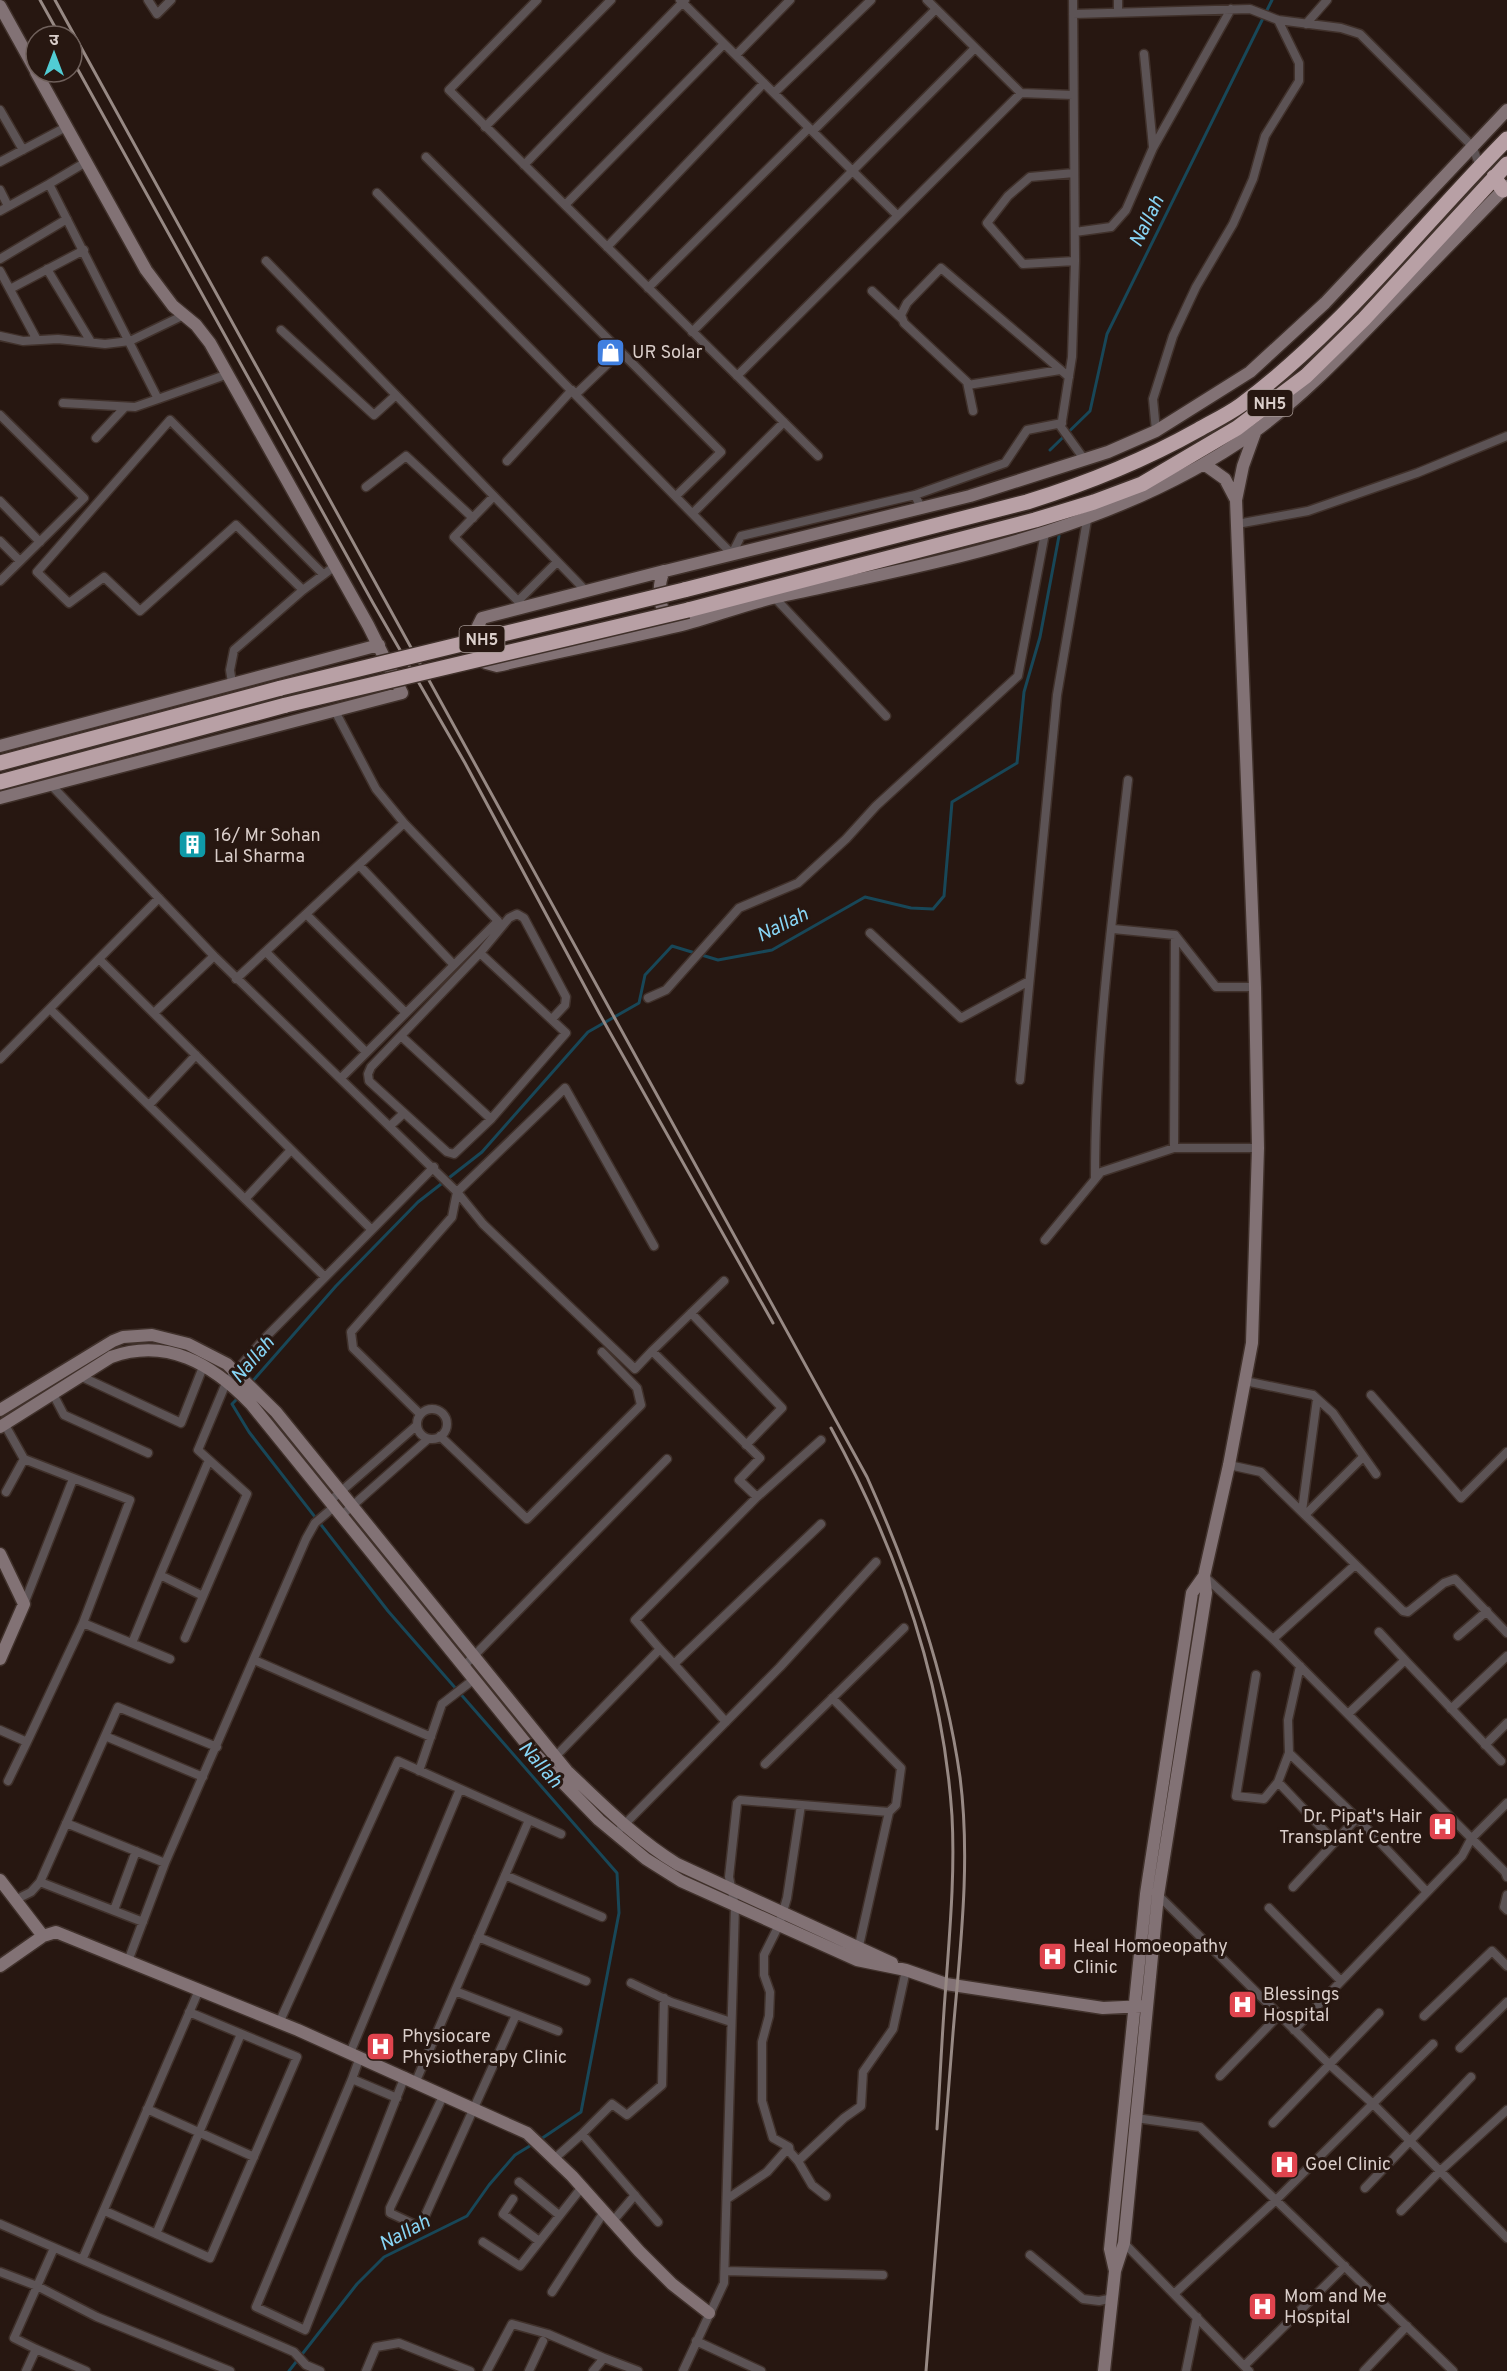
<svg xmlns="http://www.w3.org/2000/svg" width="1507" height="2371" font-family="Overpass,'Noto Sans Devanagari',sans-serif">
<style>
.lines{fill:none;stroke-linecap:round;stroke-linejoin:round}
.stream{stroke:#184758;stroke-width:3}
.street-casing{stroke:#40312b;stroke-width:11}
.secondary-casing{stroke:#40312b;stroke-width:15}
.highway-casing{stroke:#40312b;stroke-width:18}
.street{stroke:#5c5355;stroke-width:8}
.secondary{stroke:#827275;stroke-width:12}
.highway{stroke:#b8a0a5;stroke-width:15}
.rail{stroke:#978984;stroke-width:3}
.highway-bridge-casing{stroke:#40312b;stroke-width:18;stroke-linecap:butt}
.highway-bridge{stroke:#b8a0a5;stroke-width:15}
.labels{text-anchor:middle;stroke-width:6;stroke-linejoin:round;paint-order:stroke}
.shield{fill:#271711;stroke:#a49792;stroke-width:1.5}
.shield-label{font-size:16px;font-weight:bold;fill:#daceca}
.poi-label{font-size:18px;fill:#daceca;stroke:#271711;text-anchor:start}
.water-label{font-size:20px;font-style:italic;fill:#87d4f4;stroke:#271711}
</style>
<rect width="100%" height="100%" fill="#271711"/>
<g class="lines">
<path class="stream" d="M1050 450 1090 411 1107 334 1272 0
M251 1383 336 1286 418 1202 482 1152 588 1032 639 1003 645 975 672 946 718 960 772 950 865 897 911 908 933 909 944 896 952 802 1017 763 1024 692 1040 637 1059 536
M239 1397 232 1404 249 1432 388 1611 617 1873 619 1913 581 2112 538 2141
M289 2371 357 2284 384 2257 467 2216 489 2185 515 2155 533 2144"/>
<defs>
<path id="street" d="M148 0 157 14 171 0
M537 0 449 90 818 456
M680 0 897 215
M927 0 1021 93 1073 95
M1073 0 1075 261 1072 357 1061 427 1084 459
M1118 0V12
M1073 14 1250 9 1278 20 1341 28 1360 34 1472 146 1480 166
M1306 24 1327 0
M1144 54 1153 147
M736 55 790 0
M774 93 871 0
M0 110 23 150
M485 127 611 0
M813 131 936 9
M426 157 721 452 676 496
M0 162 66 127
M524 165 685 0
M1074 173 1030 177 1008 196 987 223 1023 264 1075 261
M49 184 86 162
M0 190 8 206
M377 193 732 554 741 536 915 495
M565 205 724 44
M0 211 49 184 158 399 228 374
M1075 232 1111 227 1126 210 1153 148 1231 9
M607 247 764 83
M0 259 67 219
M266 261 586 591
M47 269 91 342
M0 271 37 340
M648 288 809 128
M10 289 84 250
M872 291 902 319
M281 330 374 415 396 395
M692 332 975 48
M0 336 23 341 58 339 105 344 130 341 184 315
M737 376 1021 93
M968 385 1060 370
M576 394 620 352
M63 403 135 407 158 399
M973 411 967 382 904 323 901 315 907 303 941 268 1069 377
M0 415 84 498 0 581
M1156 431 1153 399 1173 336 1196 287 1233 224 1253 179 1265 136 1299 81V63L1278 20
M96 438 125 407
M507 461 572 390
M366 487 406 456 473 518
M494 496 454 537 524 607
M0 501 40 542
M921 508 915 495 1005 463 1027 430 1062 423
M693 513 784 422
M1237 524 1308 511 1417 473 1507 436
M0 541 20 561
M303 590 236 525 140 611 104 577 69 603 37 572 170 420 323 574
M775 598 886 716
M518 601 557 562
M232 683 230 670 234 650 303 590 335 566
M335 711 376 789 404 823 498 921 341 1078
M50 784 214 956 457 1192 452 1217 351 1332 353 1348 420 1414
M359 865 454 965
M306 914 406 1013
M1113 929 1175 935 1216 987H1255
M870 933 961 1018 1029 981
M266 952 366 1052
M480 953 566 1033 491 1119 454 1154 447 1152 369 1081 368 1074 371 1067Z
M480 953 509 918 517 914 524 918 566 997 565 1005 552 1019
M99 959 371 1229
M236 979 404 823
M648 998 666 990 739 908 798 883 846 839 876 806 1018 676 1045 533
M50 1009 325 1277
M154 1013 214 956
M401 1036 491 1119
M0 1059 159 898
M1020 1080 1057 695 1087 520
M149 1105 196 1055
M391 1125 404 1113
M1174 1148 1175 935
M1095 1178C1095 1045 1113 912 1128 780
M245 1199 291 1150
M1045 1240 1101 1172 1174 1148H1258
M724 1281 652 1351 760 1458 739 1480 757 1497
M691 1313 782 1408 746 1445
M652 1351 635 1369 483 1224 457 1192 565 1088 654 1246
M80 1376 181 1423 203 1367
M1245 1381 1313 1395 1333 1413 1376 1474
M53 1394 64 1415 148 1453
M1371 1395 1461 1498 1507 1452
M417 1424a15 15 0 1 1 30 0a15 15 0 1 1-30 0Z
M5 1425 24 1459 130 1500 83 1623 170 1659
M440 1436 527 1519 641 1405 637 1388 602 1352
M1229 1465 1261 1472 1403 1611 1408 1612 1444 1583 1455 1579 1507 1633
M6 1492 24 1459
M330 1501 416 1426
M1302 1511 1317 1399
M342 1515 428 1439
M1305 1515 1363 1457
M1204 1576 1273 1639 1505 1872 1507 1877
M203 1596 160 1575 209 1460
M24 1604 73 1479
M1379 1632 1405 1660
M1458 1636 1487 1611
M185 1638 247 1494 198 1450 226 1383 236 1371 264 1339 434 1167
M1273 1639 1355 1565
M132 1643 160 1575
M660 1649 635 1620 757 1497 821 1440
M254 1660 431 1737
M674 1664 726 1722
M1300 1666 1288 1720 1289 1753 1357 1818 1427 1892
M463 1667 667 1459
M1256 1675 1236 1796 1264 1799 1278 1782 1289 1753
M832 1698 901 1768 896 1805 889 1812 858 1950
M1451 1709 1507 1656
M1348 1714 1405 1660 1501 1761
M0 1730 27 1742 83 1623
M105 1736 203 1777
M1485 1745 1507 1723
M553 1759 660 1649 674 1664 821 1524
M765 1764 904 1628
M419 1771 442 1704 473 1680
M8 1781 27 1742
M1278 1782 1335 1842
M801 1805 787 1898 779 1925 764 1955V1975L770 1992 769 2016 762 2042V2101L773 2138 789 2147 790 2152 798 2161 844 2118 861 2106 863 2072 893 2029 906 1970
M66 1823 165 1863
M621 1828 780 1667 876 1562
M505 1875 602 1917
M1293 1887 1357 1818
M1158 1895 1329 2064 1372 2103 1507 2238
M1507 1895 1504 1907 1507 1910
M15 1900 31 1892 40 1882
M1269 1908 1341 1981
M114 1910 136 1851
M143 1922 40 1882 118 1707 217 1747
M478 1937 586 1981
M128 1961 165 1863 306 1539 315 1523 335 1506
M631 1983 671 2002 731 2022
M455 1991 558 2031
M1424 2016 1492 1951 1507 1966
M279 2023 398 1761 561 1834
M1294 2030 1462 1856 1471 1839 1507 1803
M1460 2048 1507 2002
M350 2053 460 1789
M1220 2076 1279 2015
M352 2079 360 2057
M416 2081 529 1820
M444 2094 390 2208V2213L420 2227 516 2015
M397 2098 352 2079 256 2307 305 2330 405 2076
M147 2109 254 2157
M1136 2118 1200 2127 1453 2371
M1273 2123 1379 2013
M554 2159 582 2134
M798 2161 812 2185 826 2196
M519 2182 559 2215
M1365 2188 1471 2077
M513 2199 503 2214 539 2241
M727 2199 767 2172 789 2147
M105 2211 210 2258 297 2057 189 2012
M1401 2211 1439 2172 1507 2110
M613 2221 635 2195
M658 2222 582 2134 612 2104 627 2115 662 2085 664 1998
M0 2224 294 2352 306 2365 320 2371
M156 2234 241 2034
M483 2242 520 2266 582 2187
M1124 2243 1249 2371
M1030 2255 1083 2299 1099 2301 1113 2298
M83 2258 199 1990
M725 2271 883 2275
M0 2272 37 2286 97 2317 230 2371
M552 2292 604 2212
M1175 2293 1276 2200 1433 2044
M696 2341 761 2371
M36 2349 86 2371
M1244 2366 1345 2266
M26 2371 36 2349 14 2338 54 2248
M366 2371 376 2347 399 2343 470 2371
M487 2371 512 2324 548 2334 604 2358
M529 2371 543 2341
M593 2371 604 2358 638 2371
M683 2371 724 2283 735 1906 729 1877 737 1803 740 1800 889 1812
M1186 2371 1197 2317
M1364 2371 1407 2326"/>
<path id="secondary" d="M0 6 36 71
M1204 464 1225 479 1236 500
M664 571 482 618 478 626 486 663 497 666C557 652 618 640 678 626 711 618 744 604 777 597 942 561 1113 532 1254 432 1298 400 1336 361 1373 323 1418 277 1462 232 1507 186
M664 571C657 586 658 610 671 621
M657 573 970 496 1108 452 1156 431 1250 372 1325 303 1507 110
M0 746 379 645
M0 798 402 693 368 625 210 343 196 325 173 306 146 270 36 72
M0 1410 113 1341 123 1337 152 1335 188 1344 227 1364 276 1412 567 1771C602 1804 636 1839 677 1864L892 1963
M0 1427 111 1357C167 1337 212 1364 251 1404L533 1752 599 1820 646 1859 681 1881 857 1960 906 1970 946 1984 1103 2008 1145 2006
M0 1554 24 1604 0 1659
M0 1880 43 1936
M0 1966 43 1936 56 1932 298 2030 527 2133 572 2176 639 2251 672 2284 709 2313
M1115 2271 1110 2249 1146 1894 1192 1593 1204 1576
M1104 2371 1115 2271 1124 2243 1158 1895 1206 1593 1204 1576 1229 1465 1252 1343 1258 1148 1255 987 1236 500 1243 466 1256 430"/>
<path id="highway" d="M1494 177 1503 190
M684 590 1027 502C1088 483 1141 462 1198 430 1212 422 1227 415 1241 405 1342 330 1419 228 1507 139
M688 610 1035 520 1094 502 1142 484 1237 428 1306 376 1364 319 1507 164
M0 763 281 688
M0 782 286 705"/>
</defs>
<use href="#street" class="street-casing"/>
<use href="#secondary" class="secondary-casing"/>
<use href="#highway" class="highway-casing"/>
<use href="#street" class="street"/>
<use href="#secondary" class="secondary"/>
<use href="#highway" class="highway"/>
<path class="rail" d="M40 0 60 36
M55 0 867 1477C910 1573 945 1672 960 1777 971 1862 960 1949 953 2033 944 2146 935 2258 926 2371
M72 59 373 603 465 763 599 1013 773 1323
M831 1428C896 1547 943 1680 952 1816 955 1872 950 1928 946 1984 942 2032 940 2081 937 2129"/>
<defs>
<path id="highway-bridge" d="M281 688 684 590
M286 705 688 610"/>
</defs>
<use href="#highway-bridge" class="highway-bridge-casing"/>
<use href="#highway-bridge" class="highway-bridge"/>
</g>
<defs>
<symbol id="shop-square" viewBox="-11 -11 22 22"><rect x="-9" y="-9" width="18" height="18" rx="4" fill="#3f7fe0" stroke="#271711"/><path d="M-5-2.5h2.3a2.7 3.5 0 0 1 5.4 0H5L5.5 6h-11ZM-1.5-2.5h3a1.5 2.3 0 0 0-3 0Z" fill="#fff"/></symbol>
<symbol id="building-square" viewBox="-11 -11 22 22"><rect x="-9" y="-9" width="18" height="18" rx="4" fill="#0f9aa8" stroke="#271711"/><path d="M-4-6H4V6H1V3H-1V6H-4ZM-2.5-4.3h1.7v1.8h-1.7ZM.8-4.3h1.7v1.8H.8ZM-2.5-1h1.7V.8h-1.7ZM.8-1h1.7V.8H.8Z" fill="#fff"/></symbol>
<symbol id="hospital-square" viewBox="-11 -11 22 22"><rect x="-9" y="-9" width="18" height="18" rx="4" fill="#e0444e" stroke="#271711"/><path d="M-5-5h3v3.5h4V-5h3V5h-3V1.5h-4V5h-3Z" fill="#fff"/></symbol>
</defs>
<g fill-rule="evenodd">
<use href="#shop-square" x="594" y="336" width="33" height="33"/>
<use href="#building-square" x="176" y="828" width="33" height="33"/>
<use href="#hospital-square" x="1426" y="1810" width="33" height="33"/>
<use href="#hospital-square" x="1036" y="1940" width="33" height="33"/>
<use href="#hospital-square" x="1226" y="1988" width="33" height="33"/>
<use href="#hospital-square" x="364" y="2030" width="33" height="33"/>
<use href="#hospital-square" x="1268" y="2148" width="33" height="33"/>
<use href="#hospital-square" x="1246" y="2290" width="33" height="33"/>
</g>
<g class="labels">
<g class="shield">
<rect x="1247.5" y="390" width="45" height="26" rx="4.5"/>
<rect x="459.5" y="626" width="45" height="26" rx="4.5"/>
</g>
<g class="shield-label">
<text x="1270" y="409">NH5</text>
<text x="482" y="645">NH5</text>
</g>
<g class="poi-label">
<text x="632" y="358">UR Solar</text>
<text x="214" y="841">16/ Mr Sohan<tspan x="214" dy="21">Lal Sharma</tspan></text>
<text x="1422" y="1822" text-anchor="end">Dr. Pipat's Hair<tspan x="1422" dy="21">Transplant Centre</tspan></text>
<text x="1073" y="1952">Heal Homoeopathy<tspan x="1073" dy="21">Clinic</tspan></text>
<text x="1263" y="2000">Blessings<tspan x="1263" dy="21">Hospital</tspan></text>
<text x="402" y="2042">Physiocare<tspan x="402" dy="21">Physiotherapy Clinic</tspan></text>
<text x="1305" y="2170">Goel Clinic</text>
<text x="1284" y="2302">Mom and Me<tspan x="1284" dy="21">Hospital</tspan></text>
</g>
<g class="water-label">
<text transform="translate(1146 221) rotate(-64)" y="7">Nallah</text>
<text transform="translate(782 924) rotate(-26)" y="7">Nallah</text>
<text transform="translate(252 1359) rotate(-49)" y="7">Nallah</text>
<text transform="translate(541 1764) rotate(49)" y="7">Nallah</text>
<text transform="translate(404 2232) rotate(-28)" y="7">Nallah</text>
</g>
</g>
<g transform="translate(54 54)"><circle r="28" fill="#271711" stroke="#6f605b" stroke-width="1.5"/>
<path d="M0-4.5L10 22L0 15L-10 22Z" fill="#51ccd4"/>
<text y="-9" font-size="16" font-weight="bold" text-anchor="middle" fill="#daceca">उ</text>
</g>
</svg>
